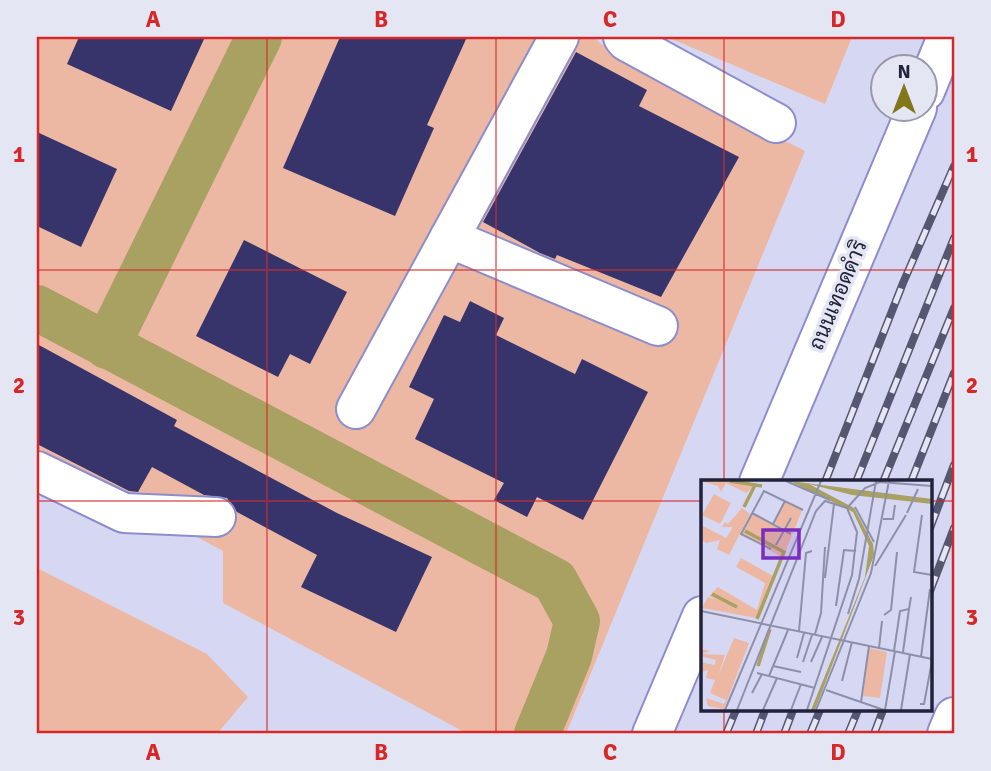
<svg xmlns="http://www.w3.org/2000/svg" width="991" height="771" font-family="Signika,Sarabun,sans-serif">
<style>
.green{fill:#ecb8a3}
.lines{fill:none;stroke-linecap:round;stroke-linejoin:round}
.canal{stroke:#a8a162;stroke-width:46}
.building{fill:#37346c}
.minor-casing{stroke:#8c8dcc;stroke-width:42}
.minor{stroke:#fff;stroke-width:38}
.rail-casing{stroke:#55566f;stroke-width:8}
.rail{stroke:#e5e6f4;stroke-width:5;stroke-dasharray:16;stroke-linecap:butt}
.grid{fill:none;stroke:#d62828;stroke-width:2;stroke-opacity:0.55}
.labels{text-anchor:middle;stroke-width:7;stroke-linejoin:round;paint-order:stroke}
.street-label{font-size:21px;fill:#22223b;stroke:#e5e6f4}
.inset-river{fill:none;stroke:#a8a162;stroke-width:3.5}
.inset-road{fill:none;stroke:#8e8fa9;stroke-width:2}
.view{fill:#7b2cbf;fill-opacity:0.15;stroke:#7b2cbf;stroke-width:3.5}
.inset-edge{fill:none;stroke:#22223b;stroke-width:3.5}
.neatline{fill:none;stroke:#d62828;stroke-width:2.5}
.grid-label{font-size:23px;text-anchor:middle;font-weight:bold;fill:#d62828}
</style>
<rect width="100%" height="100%" fill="#d6d8f3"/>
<path class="green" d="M37 37H594L601 44 805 151 566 734H468L223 603V551L37 450Z
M667 37H852L825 104Z
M37 568 207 654 248 697 217 734H37Z"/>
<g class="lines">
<path class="canal" d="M37 308 555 581 577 621 569 656 537 734
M107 346 259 37"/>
</g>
<path class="building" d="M79 37H205L171 111 67 64Z
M340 37H467L427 125 434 128 395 216 283 168Z
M576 52 647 90 639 106 739 157 661 297 557 255 555 259 540 253 483 222Z
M37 132 117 169 81 247 37 226Z
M244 240 347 292 310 364 290 354 278 377 196 336Z
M470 301 504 318 496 335 575 374 582 359 648 392 583 520 537 497 527 517 494 500 504 483 415 439 434 399 409 387 444 315 460 322Z
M37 344 177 420 174 426 337 513 432 557 396 632 301 587 317 555 237 512 227 498 204 495 152 467 138 492 129 491 37 444Z"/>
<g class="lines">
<defs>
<path id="minor" d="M623 37 626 41 776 123
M925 91 947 37
M449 238 658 326
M356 409 559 37
M37 471 124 513 216 517
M759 482 917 108
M652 734 702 616
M947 734 954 717"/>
</defs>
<use href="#minor" class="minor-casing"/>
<use href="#minor" class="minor"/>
<defs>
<path id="rail" d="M825 482 903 283 954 166
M856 482 954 238
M883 482 954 308
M911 482 954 373
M930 528 954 465
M930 591 954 528
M726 734 736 710
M756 734 765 710
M784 734 793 710
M810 734 820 710
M848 734 858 710
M874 734 883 710"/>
</defs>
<use href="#rail" class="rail-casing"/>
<use href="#rail" class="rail"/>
</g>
<path class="grid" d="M267 37V734M496 37V734M724 37V482M37 270H954M37 501H702M930 501H954M724 710V734"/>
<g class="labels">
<g class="street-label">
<text transform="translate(838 295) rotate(-67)" y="7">ถนนเทอดดำริ</text>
</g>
</g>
<g transform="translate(701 480)">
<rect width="231" height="231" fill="#d6d8f3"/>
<path d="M0 1H27L53 6 45 13 25 3 20 12 17 6ZM13 14 30 23 19 44 1 35ZM84 22 101 30 92 54 73 43ZM41 28 49 34 28 75 16 69 19 60 5 63 0 59V45L25 58 32 47H21L24 42 27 44ZM51 34 91 55 82 78 41 54ZM40 78 72 96 55 138 1 128 7 117 15 120 8 116 17 107 56 130 64 103 35 87ZM33 158 48 163 23 229 7 226 5 218 23 224 25 220 9 213 14 200 5 198 7 190 0 192V182L13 185 15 180 0 176V169L9 171 1 174 24 175 17 196ZM168 168 186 172 179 218 162 216Z" fill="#ecb8a3"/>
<path d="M89 1 231 19V24L151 15 108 4 153 28 172 64 173 75 114 230H110L164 97 168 66 152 32Z" fill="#a8a162"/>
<path class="inset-river" d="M29 1 61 6M43 27 54 5M44 51 83 72 56 139M11 114 36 127M57 186 69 149"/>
<path class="inset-road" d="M85 1 129 20M154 27 173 62M51 33 90 54M206 33 217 9M221 35 213 92 231 95M182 39H192L194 25M72 44 84 21M75 65 90 38M70 69 40 54 63 11 102 30M174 86 205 35M124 98 133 24M135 126 143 70 155 71M0 131 231 179M147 134 158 99 175 1M183 135 190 130 196 72M98 151 105 73 111 71M114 154 120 133 124 67M178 168 181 141M193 171 199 131 208 129 210 117M202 172 208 129M220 177 229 109M96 178 103 153M102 182 111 155M110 182 121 157M72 186 100 192M56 193 114 208M68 196 87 150M141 201 151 162M125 210 183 230M51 213 61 194M160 222 168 166M219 224H223L231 181M24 230 120 1M36 230 115 31 124 21 146 28M62 230 76 198M90 230 100 204M106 230 151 95 156 52 146 28 164 8 179 2 231 6M115 230 170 93 188 1M184 230 194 171M200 230 209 174"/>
<path class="view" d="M62 50H98V78H62Z"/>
<rect width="231" height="231" class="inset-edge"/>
</g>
<rect width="991" height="771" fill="none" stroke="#e5e6f4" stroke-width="77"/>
<g transform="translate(904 88)"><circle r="33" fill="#e5e6f4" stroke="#9798aa" stroke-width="2"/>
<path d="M0-5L12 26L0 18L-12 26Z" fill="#80761a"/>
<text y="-10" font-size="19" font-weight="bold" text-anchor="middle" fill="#22223b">N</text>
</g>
<rect x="38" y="38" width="915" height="694" class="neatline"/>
<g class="grid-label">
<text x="153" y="27">A</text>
<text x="381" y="27">B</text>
<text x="610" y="27">C</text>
<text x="838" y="27">D</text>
<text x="19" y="162">1</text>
<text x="972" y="162">1</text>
<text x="19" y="393">2</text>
<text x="972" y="393">2</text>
<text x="19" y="625">3</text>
<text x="972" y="625">3</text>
<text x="153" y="760">A</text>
<text x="381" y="760">B</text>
<text x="610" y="760">C</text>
<text x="838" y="760">D</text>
</g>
</svg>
